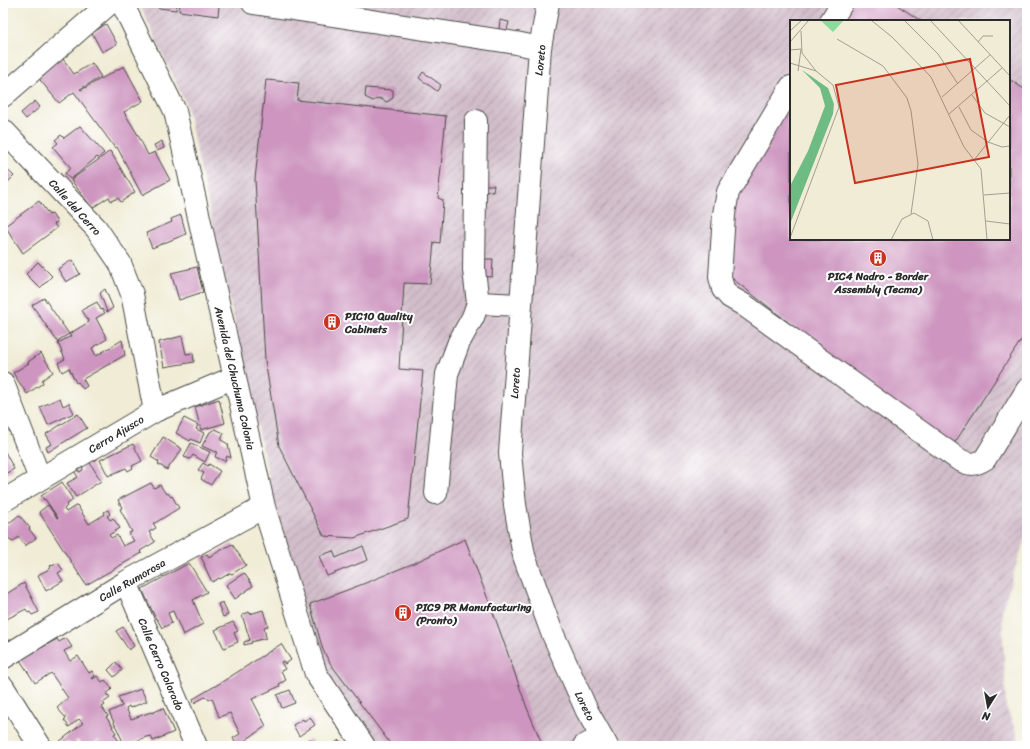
<svg xmlns="http://www.w3.org/2000/svg" width="1030" height="749" font-family="Sriracha,sans-serif">
<style>
.industrial{fill:url(#industrial-furrows);fill-rule:evenodd}
.building{fill:#cd95bf}
.lines{fill:none;stroke-linecap:round;stroke-linejoin:round}
.minor-casing{stroke:#494844;stroke-width:24}
.minor{stroke:#fff;stroke-width:22}
.labels{text-anchor:middle;stroke-width:4;stroke-linejoin:round;paint-order:stroke}
.street-label{font-size:11px;fill:#2b2b2b;stroke:#fff}
.poi-label{font-size:11px;font-weight:bold;fill:#2b2b2b;stroke:#fff;text-anchor:start}
.inset-road{fill:none;stroke:#a19f91;stroke-width:1}
.view{fill:#c8321e;fill-opacity:0.15;stroke:#c8321e;stroke-width:2}
.inset-edge{fill:none;stroke:#2b2b2b;stroke-width:2}
</style>
<defs>
<pattern id="industrial-furrows" width="10" height="10" patternUnits="userSpaceOnUse"><rect width="10" height="10" fill="#d1bdca"/><path d="M-1 1l2-2M0 10L10 0M9 11l2-2" fill="none" stroke="#aa9aa4"/></pattern>
</defs>
<rect width="100%" height="100%" fill="#fff"/>
<filter id="ink" filterUnits="userSpaceOnUse"><feTurbulence type="fractalNoise" baseFrequency=".025" numOctaves="2"/><feDisplacementMap in="SourceGraphic" scale="8" xChannelSelector="R" yChannelSelector="G"/><feConvolveMatrix kernelMatrix="1 2 1 2 8 2 1 2 1" color-interpolation-filters="sRGB"/></filter>
<filter id="wash" filterUnits="userSpaceOnUse"><feTurbulence type="fractalNoise" baseFrequency=".012" numOctaves="4" result="noise"/><feDisplacementMap in="SourceGraphic" scale="16" xChannelSelector="R" yChannelSelector="G"/><feGaussianBlur stdDeviation="0.9" result="paint"/><feColorMatrix in="noise" values="0 0 0 0 0 0 0 0 0 0 0 0 0 0 0 0 0 1.4 0 .05"/><feComposite in="paint" operator="in"/></filter>
<g filter="url(#wash)">
<rect width="100%" height="100%" fill="#f0ecd5"/>
<path class="industrial" d="M139 3H1027V531L1002 610 1006 707 1022 746H375L316 656 274 501 186 104ZM791 21H1009V239H791Z"/>
<g id="blocks">
<path class="building" d="M159 3H177L176 10 158 8Z
M180 3H210V4L219 6 218 16 179 11Z
M851 3H894L921 21H840Z
M500 20 509 22 507 30 499 29Z
M106 24 117 44 102 52 92 33Z
M61 56 74 74 92 63 101 77 80 89 81 90 124 66 143 101 124 112 138 135 148 155 155 152 170 180 142 195 117 147 115 148 74 92 59 103 36 75Z
M423 72 441 85 437 91 419 78Z
M1009 79 1027 91V331L952 447 915 422 729 276 730 207 791 104V239H1009Z
M266 80 299 83 297 100 446 116 438 198 443 200 440 243 434 242 430 284 404 283 399 369 423 371 408 519 354 538 324 536 279 446 265 360 255 179Z
M366 88 393 90V98L387 102 379 98 373 101 365 97Z
M35 101 40 107 26 119 21 113Z
M80 126 104 153 98 158 97 157 76 175 70 179 65 173 71 168 53 147 58 143 55 140 61 135 64 138Z
M162 141 164 148 157 151 154 145Z
M110 151 135 192 121 202 118 198 111 201 109 197 92 208 71 180Z
M3 166 14 176 3 187Z
M484 185H494L493 192 484 191Z
M39 201 49 215 52 214 57 222 54 224 57 228 23 253 5 226Z
M181 215 186 234 152 248 146 233 172 222 171 219Z
M483 259H493L492 277 482 276Z
M72 260 80 274 66 282 58 269Z
M38 262 52 276 40 288 26 274Z
M197 267 203 292 179 300 171 273Z
M105 289 113 308 107 312 100 293Z
M44 298 69 334 57 341 32 305Z
M97 302 101 310 102 309 105 313 96 318 107 339 92 348 96 356 122 340 125 355 83 379 87 386 83 389 78 382 76 383 69 368 62 372 58 363 65 359 58 343 71 336 69 334 89 322 82 310Z
M182 336 186 354 193 353 194 362 164 367 159 342Z
M41 353 53 372 42 380 43 383 27 394 13 373 29 363 28 362Z
M60 398 63 406 69 403 74 413 48 425 40 407Z
M219 399 225 423 201 430 195 407Z
M78 414 87 428 48 452 46 447 52 444 46 434Z
M184 418 198 425 196 429 204 433 200 443 191 439 190 441 176 433Z
M215 429 224 433 221 440 228 444 231 458 227 456 225 461 215 457 217 451 215 452 202 446 210 432Z
M163 437 182 449 167 470 158 464 159 462 151 457Z
M191 443 210 452 205 462 193 455 190 459 184 457Z
M133 444 142 461 132 466 133 468 128 471 126 468 108 476 100 460Z
M3 448 14 469 3 475Z
M89 461 101 481 76 497 67 483 78 477 74 471 77 469 79 472 83 470 82 466Z
M203 463 208 466 209 464 220 471 211 485 201 479 204 473 198 470Z
M62 482 73 500 66 505 67 506 64 509 66 512 77 505 89 524 105 514 104 512 108 510 110 514 107 516 110 520 113 518 120 528 109 535 111 538 117 535 123 546 134 541 129 533 132 532 131 530 120 509 122 508 118 500 151 483 154 488 160 485 166 494 168 493 171 497 172 496 179 508 155 523H153L156 528 149 532 155 542 140 551 142 553 86 585 39 512 48 505 57 518H58L45 499 44 500 41 496Z
M19 515 30 528 29 529 36 538 25 546 19 537 12 542 3 531V528Z
M465 539 497 623 527 708 543 746H392L330 663 323 650 310 604 363 584 414 563Z
M232 544 246 565 232 574 230 573 220 579 219 578 212 582 204 565H205L201 557 207 554 209 557Z
M363 546 368 560 327 576 319 556 333 551 336 558Z
M58 563 63 570 58 573 63 581 46 591 38 575 51 568 50 566 51 565 52 566Z
M189 563 207 592 193 600 203 624 183 635 173 611 168 613 172 623 162 628 157 619H156L142 589Z
M244 573 253 586 235 599 226 585Z
M24 583 39 612 32 615 30 612 28 613 26 609 3 621V596Z
M223 602 228 615 223 617 218 604Z
M263 610 268 626 264 627 266 638 251 642 252 643 244 645V642L250 640 242 615 249 612 250 614Z
M233 622 238 631 234 633 238 642 224 648 215 630Z
M123 627 134 646 129 650 116 631Z
M66 638 72 647 64 651 70 661 78 656 89 673 92 671 95 676 92 678 93 679 97 676 102 682 105 680 112 689 106 694 110 698 103 703 105 705 102 707 108 716 106 717 113 726 112 727 116 733 114 734 122 746H94L100 742 98 740 91 746H82L78 740 72 744 66 742 61 745 59 742 83 723 79 719 69 727 64 720 66 718 57 708 68 698 51 673 35 683 20 660 57 639 59 642Z
M281 644 291 660 285 664 283 661 281 662 285 669 281 671 286 680 279 684 280 686 252 699 266 726 237 746 233 738 240 734 230 713 219 717 212 698 209 700 207 697 206 698 205 697 194 703 193 699 222 682Z
M116 662 122 670 114 677 108 670Z
M141 689 147 701 130 708 129 706 126 708 131 719 151 712 152 713 163 708 174 732 153 741 151 736 146 737 125 746 109 712 122 706 118 697Z
M290 690 295 703 282 708 277 695Z
M310 717 315 725 299 736 293 725 303 719 304 721Z
M310 739 315 746H299Z
M339 740 345 746H331Z"/>
</g>
</g>
<g filter="url(#ink)">
<use href="#blocks" fill-opacity="0" stroke="#494844" stroke-width="1"/>
<g class="lines">
<defs>
<path id="minor" d="M122 3 175 111 264 507 316 674 364 746
M253 3 516 43 540 48
M548 3 540 48 510 453 515 505 524 556 551 630 587 711 607 746
M831 21 842 3
M791 87 728 192 724 214 720 277 723 289 730 297 744 305 958 459C969 465 974 466 985 459L1027 390
M3 96 110 3
M3 130 96 228 120 263 132 294 155 411
M478 303 521 305
M3 383 40 479
M436 493 447 374 459 342 473 317 478 303 474 270 476 121
M3 501 155 411 235 377
M126 582 196 746
M3 658 126 582 264 507
M3 687 40 746
M584 746 601 737"/>
</defs>
<use href="#minor" class="minor-casing"/>
<use href="#minor" class="minor"/>
</g>
</g>
<defs>
<symbol id="building-disc" viewBox="-11 -11 22 22"><circle r="9.5" fill="#c8321e" stroke="#fff"/><path d="M-4-6H4V6H1V3H-1V6H-4ZM-2.5-4.3h1.7v1.8h-1.7ZM.8-4.3h1.7v1.8H.8ZM-2.5-1h1.7V.8h-1.7ZM.8-1h1.7V.8H.8Z" fill="#fff"/></symbol>
</defs>
<g fill-rule="evenodd">
<use href="#building-disc" x="868" y="248" width="20" height="20"/>
<use href="#building-disc" x="322" y="312" width="20" height="20"/>
<use href="#building-disc" x="393" y="603" width="20" height="20"/>
</g>
<g class="labels">
<g class="street-label">
<text transform="translate(540 60) rotate(-84)" y="4">Loreto</text>
<text transform="translate(75 207) rotate(48)" y="4">Calle del Cerro</text>
<text transform="translate(235 378) rotate(77)" y="4">Avenida del Chuchuma Colonia</text>
<text transform="translate(515 383) rotate(-86)" y="4">Loreto</text>
<text transform="translate(116 434) rotate(-31)" y="4">Cerro Ajusco</text>
<text transform="translate(132 580) rotate(-30)" y="4">Calle Rumorosa</text>
<text transform="translate(161 664) rotate(67)" y="4">Calle Cerro Colorado</text>
<text transform="translate(585 706) rotate(64)" y="4">Loreto</text>
</g>
<g class="poi-label">
<text x="878" y="280" text-anchor="middle">PIC4 Nadro - Border<tspan x="878" dy="13">Assembly (Tecma)</tspan></text>
<text x="345" y="320">PIC10 Quality<tspan x="345" dy="13">Cabinets</tspan></text>
<text x="416" y="611">PIC9 PR Manufacturing<tspan x="416" dy="13">(Pronto)</tspan></text>
</g>
</g>
<g transform="translate(790 20)">
<rect width="220" height="220" fill="#f0ecd5"/>
<path d="M30 0H54L43 12Z" fill="#8adb9c"/>
<path d="M12 50 38 68 44 84 43 94 0 204V166L18 131 35 86 30 68Z" fill="#6fbb84"/>
<path class="inset-road" d="M81 0 102 17 141 57 174 127 191 149 197 220M114 0 148 34 168 64M140 0 220 86M168 0 220 56M0 11 12 0M47 19 93 46 117 78 121 91 128 144 121 194M0 22 19 0M188 22 193 16H203M0 30 11 29 8 51M0 43 26 51M182 75 195 93 220 107M152 77 200 35M169 87 181 110 198 122 212 127 220 126M159 94 212 48M184 140 220 95M194 175 220 173M196 201 220 204M0 218 49 87 43 65 26 51 12 33 11 11M101 220 112 199 124 193 138 201 143 220"/>
<path class="view" d="M180 39 199 137 65 163 46 65Z"/>
<rect width="220" height="220" class="inset-edge"/>
</g>
<rect width="1030" height="749" fill="none" stroke="#fff" stroke-width="16"/>
<g transform="translate(988 707) rotate(191)" stroke="#ffffff" stroke-width="3" paint-order="stroke">
<path d="M0-3L7 15L0 10L-7 15Z" fill="#2b2b2b"/>
<text y="-6" font-size="11" font-weight="bold" text-anchor="middle" fill="#2b2b2b">N</text>
</g>
</svg>
